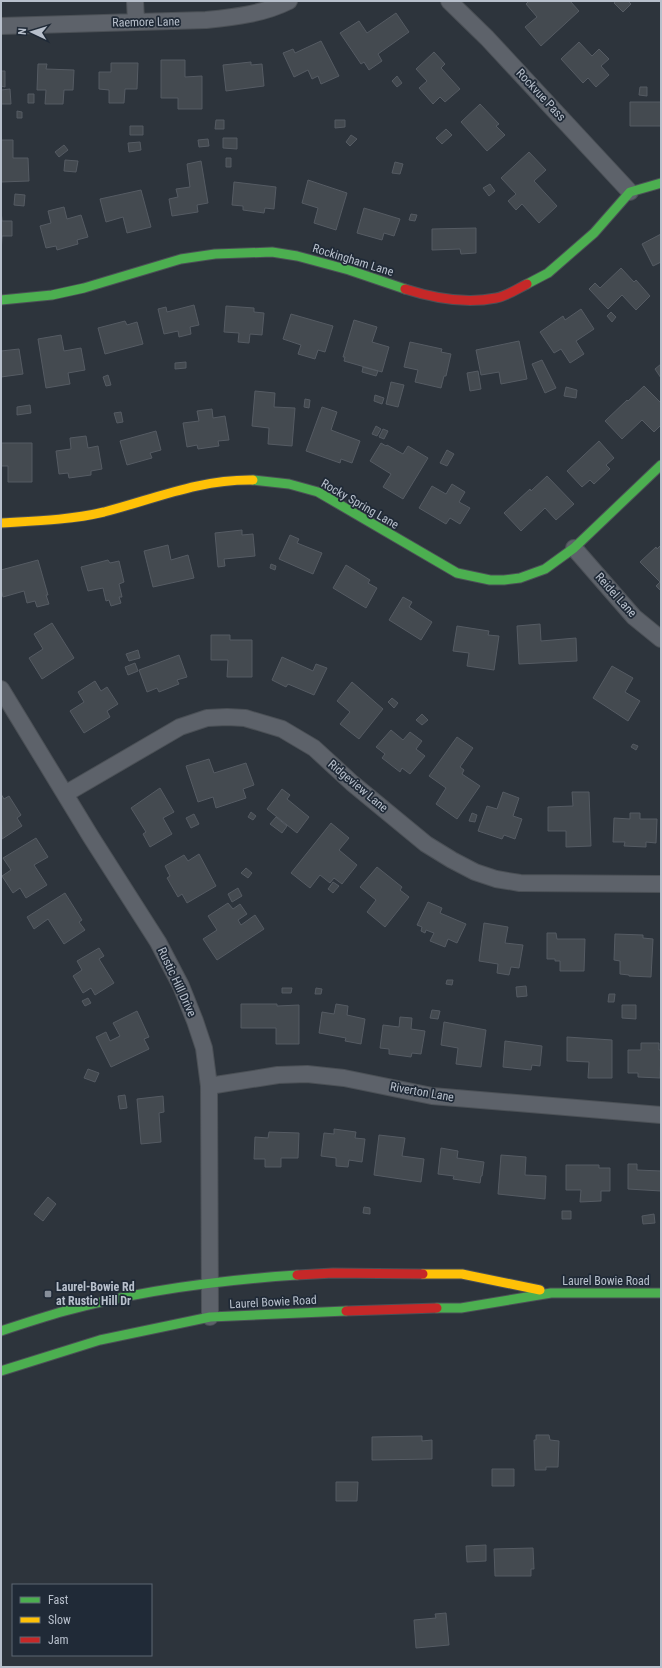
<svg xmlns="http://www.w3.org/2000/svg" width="662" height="1668" font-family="'Roboto Condensed',sans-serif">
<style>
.building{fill:#444a50;stroke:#555b63}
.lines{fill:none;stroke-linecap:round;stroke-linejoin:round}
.street-casing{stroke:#4b5056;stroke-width:18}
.fast-casing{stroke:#4b5056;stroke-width:11}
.slow-casing{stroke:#4b5056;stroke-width:11}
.jam-casing{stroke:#4b5056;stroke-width:11}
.street{stroke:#5d626a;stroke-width:16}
.fast{stroke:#4caf50;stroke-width:9}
.slow{stroke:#ffc107;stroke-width:9}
.jam{stroke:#c62828;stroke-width:9}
.poi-dot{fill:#878f9a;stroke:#202a37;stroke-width:1.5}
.labels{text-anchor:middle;stroke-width:3.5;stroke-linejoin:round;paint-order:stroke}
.street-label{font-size:12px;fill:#b8c0cc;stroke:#202a37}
.poi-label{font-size:12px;font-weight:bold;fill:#b8c0cc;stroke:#202a37;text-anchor:start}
</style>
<rect width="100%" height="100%" fill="#2d343c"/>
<path class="building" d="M529 1H570L579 11 541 46 525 27 537 17 526 4Z
M616 1H628L631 4 623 12 614 3Z
M396 13 409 32 378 54 382 61 369 70 364 62 361 64 340 33 359 21 367 33Z
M321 41 339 76 321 84 318 76 312 79 308 70 294 77 283 53 293 49 295 53Z
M579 42 592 56 599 49 609 59 601 66 609 75 596 87 588 78 583 83 561 59Z
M434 52 445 64 441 68 460 89 445 102 440 97 433 104 419 88 427 81 416 69Z
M161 60H185V77L202 76V109H178V98H161Z
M251 62V65L262 64 264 86 226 91 223 65Z
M111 63H138L137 89H125L124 103H109V90L99 89V72H111Z
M38 64H47L46 69 74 70 73 90H64L63 104H45L46 90H37Z
M1 71H5V87L1 86V90L10 89 11 104H1V114Z
M397 76 402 83 397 87 392 81Z
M640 87H647V96L639 95Z
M28 94H34V103H28Z
M630 102H661V126H630Z
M480 104 499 124 496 126 505 135 487 151 461 122Z
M17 111 22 112V118H17Z
M216 120H224V129H215Z
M335 120H345V127L335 128Z
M130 126H143V135H130Z
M446 129 452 135 442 144 436 138Z
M351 135 357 139 350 146 346 142Z
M223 138H237V149L223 148Z
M208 139 209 146 199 147 198 140Z
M1 140H13V158H28L29 181 1 182Z
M140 142 141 150 129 152 128 143Z
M64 145 68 150 59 157 55 152Z
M529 152 546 170 534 181 557 206 539 223 522 204 516 210 508 201 516 194 501 178Z
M226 158H231V167H226Z
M65 160 78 161 76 172 64 171Z
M201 161 208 203 197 205 198 212 172 216 169 199 178 197 176 189 190 187 187 164Z
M395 162 403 164 400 174 392 173Z
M308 180 347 193 336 230 314 223 318 208 302 203Z
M234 182 276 187 274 209 265 208 264 213 243 210V206L232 205Z
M490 184 495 191 489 196 483 188Z
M141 190 151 227 127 233 123 217 106 222 100 199Z
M15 194 25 195 24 206 14 205Z
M64 207 67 219 81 215 88 237 77 240 78 244 57 250 56 246 46 248 40 226 51 223 48 211Z
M364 208 400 219 394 236 384 233 382 240 357 233Z
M1 210 2 221H12V236H2L1 254Z
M411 214 417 215 415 221 409 220Z
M476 228V253L461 254 460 249 432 250V229Z
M661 234V262L653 266 642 244Z
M621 268 634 282 636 280 650 296 636 310 622 295 608 309 589 289 595 283 600 288Z
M194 305 199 325 190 327 191 334 179 337 178 331 164 334 158 309 166 307 167 312Z
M226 306 254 308V312L264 313 262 335 250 334 249 343 238 342 239 333 224 332Z
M581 309 594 329 576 341 584 354 570 363 561 349 554 353 540 332 563 316 565 320Z
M611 312 616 317 612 322 607 316Z
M291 314 333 326 325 352 318 350 315 359 298 354 301 345 283 339Z
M354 320 377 327 372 342 389 347 382 372 344 361 345 357H343Z
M125 321 127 325 137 322 143 344 105 354 98 328Z
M61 335 64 351 81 348 85 370 68 373 70 384 46 388 38 339Z
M519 341 527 379 501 384 499 372 481 375 476 350Z
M410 342 442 349 441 352 451 354 446 376H444L441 388 415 382 418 370 404 367Z
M19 349 23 374 1 377V351Z
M542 360 556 388 545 393 532 364Z
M186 362V368L175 369V363Z
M661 364V378L655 369Z
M363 367 378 371 376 376 362 372Z
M478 371 481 389 470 391 467 373Z
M108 375 111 385 106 386 103 377Z
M391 382 404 385 398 407 386 404Z
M644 386 661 403V425L654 432 642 420 622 439 605 421 627 400 628 401Z
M566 387 577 390 576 398 564 396Z
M255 391 275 393 274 407 295 408 292 446 268 444 269 428 252 426Z
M375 395 384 398 382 404 374 401Z
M305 399 310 400 309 408 304 407Z
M30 405 31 413 17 415V407Z
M322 407 337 412 331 430 360 441 352 463 341 459 340 463 306 451Z
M212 409 213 418 225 416 229 440 218 441 219 446 198 449 197 445 187 447 183 423 199 421 197 411Z
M121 412 123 422 117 423 114 413Z
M376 426 381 429 377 436 372 434Z
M383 429 388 431 384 439 379 437Z
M156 431 161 450 150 453 152 458 127 465 120 441Z
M86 436 88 448 98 446 102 469 91 471V475L69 478 68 473 59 474 56 451 71 449 70 438Z
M599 441 614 458 606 465 610 469 594 484 590 480 582 487 567 471Z
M1 443H32V482H8V466H1Z
M381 443 386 446 387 445 403 454 408 446 428 458 403 499 383 487 391 474 370 461Z
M447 450 454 454 447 466 440 463Z
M547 476 574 504 556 520 545 508 521 531 504 513 530 489 531 491Z
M452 484 465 492 459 502 470 508 460 524 450 518 446 524 419 508 432 486 446 494Z
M242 530V535L253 534 255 556 224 559 225 566 218 567 215 533Z
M290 535 299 539 297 543 322 553 313 574 279 559Z
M168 545 171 560 188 555 194 578 153 587 144 551Z
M661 545V591L656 586 660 582 640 562 656 547 657 549Z
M38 560 48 595H46L49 604 37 607 35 601 27 603 24 591 3 597 1 589V570Z
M108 560 110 563 119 561 124 582 119 584 122 597H119L121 603 111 606 109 600 106 601 103 588 88 591 81 567Z
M271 564 276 566 275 570 270 568Z
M346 565 370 580 368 583 377 588 366 608 333 588Z
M403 597 412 602 409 607 432 622 421 640 389 620Z
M52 623 74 658 42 679 29 658 43 649 34 634Z
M540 624 541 641 576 638 577 661 519 664 517 626Z
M457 626 489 631 488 635 499 636 494 670 467 666 469 653 453 651Z
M211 635H230V640H252V677H227L228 660H211Z
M138 650 140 658 129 661 126 654Z
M179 655 187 677 177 680 179 684 159 692 157 688 147 692 139 670Z
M282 657 313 671 316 664 327 668 314 695 288 684 286 687 272 680Z
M135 663 138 671 128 675 125 667Z
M612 666 633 678 625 692 640 701 628 721 593 698Z
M95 681 101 691 107 687 118 704 107 711 110 717 84 733 70 711 84 702 78 692Z
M352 682 383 709 359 739 340 724 350 712 337 701Z
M392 698 398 703 394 708 388 702Z
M422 714 428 720 422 725 416 720Z
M391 730 403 740 410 732 422 741 416 749 425 756 410 774 402 768 400 772 382 758 385 754 376 747Z
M457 737 473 748 460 767 464 770 462 774 480 786 457 819 436 804 446 788 429 776Z
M633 744 638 746 636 750 631 747Z
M209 759 214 773 246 763 254 785 243 789 246 798 216 808 213 797 198 802 186 766Z
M160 788 174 812 163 818 172 834 150 847 143 834 146 832 131 808Z
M282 789 290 795 287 799 309 817 297 833 267 809Z
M503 792 519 798 513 816 522 819 515 839 504 835 502 839 478 831 487 806 497 809Z
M572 792H589L591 846 566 847V831H548V807L573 806Z
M1 794 4 799 9 796 21 815 17 818 22 826 2 839Z
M251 812 256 816 253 820 248 817Z
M472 813 477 815 475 822 469 821Z
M630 813H640V819H657L656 843 646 842V847L624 846 625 842H613L614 818 630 819Z
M194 814 199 824 191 828 186 818Z
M276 817 287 826 282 833 270 824Z
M331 823 349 838 339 850 357 865 342 884 334 878 330 883 320 875 310 888 291 873Z
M36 838 48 857 34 865 47 885 26 898 20 888 13 893 2 876 11 870 3 858Z
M199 854 216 886 187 903 182 894 178 897 167 878 170 876 165 866 184 855 188 861Z
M377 867 402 887 400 890 409 897 385 927 367 912 376 900 360 887Z
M246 868 252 873 248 878 241 873Z
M333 882 339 886 333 893 328 889Z
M238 888 242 896 232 902 228 894Z
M65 893 82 920 79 922 85 930 64 944 48 919 34 929 27 917Z
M428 902 442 908 440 913 466 924 457 943 448 939 445 947 430 941 434 933 426 930 425 933 421 931 422 927 417 925Z
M228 903 233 909 240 904 247 914 238 920 241 925 255 915 264 929 217 960 203 939 217 930 208 916Z
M484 923 508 927 505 943 523 945 519 968 511 967 509 975 497 973 498 964 479 961Z
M547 933H556L557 939H585L584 971H560V961H555V959H547Z
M615 934 643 935V938L653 939 651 977 629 976V975L620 974V961L614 960Z
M99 948 104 956 99 959 114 983 95 995 91 988 83 993 73 976 82 970 77 961Z
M447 980H453L452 985 446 984Z
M526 986 527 996 517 997 516 987Z
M282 988H292L291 993H282Z
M316 988 322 989 321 994H315Z
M609 994H615L614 1002H608Z
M88 998 91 1003 85 1006 82 1001Z
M241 1004H277V1006L299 1005V1044H276V1028H241Z
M336 1004 348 1006 347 1015 365 1019 361 1044 345 1041 346 1038 319 1033 322 1012 334 1014Z
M622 1005H636V1019L622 1018Z
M432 1010 440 1011 438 1019 430 1018Z
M137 1011 149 1037 144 1039 149 1049 111 1067 96 1037 106 1032 110 1041 120 1036 113 1023Z
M400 1017 412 1018 411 1029 425 1031 421 1054 412 1053 411 1057 389 1054V1049L380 1048 383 1025 399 1027Z
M444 1022 486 1030 481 1067 456 1064 458 1048 441 1045Z
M567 1037 612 1040V1078H588L589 1062 567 1061Z
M505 1041 542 1046 540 1066 532 1065 531 1070 503 1067Z
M641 1043H659V1050H661L660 1078 638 1077V1073H628V1050H641Z
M88 1069 99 1073 95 1082 84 1078Z
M125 1095 127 1108 120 1109 118 1096Z
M163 1096 164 1112 159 1113 161 1142 141 1144 137 1099Z
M334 1129 356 1132 355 1138 365 1139 362 1162 349 1160 348 1167 336 1166V1158L321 1156 324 1133 334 1134Z
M269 1132 299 1133 298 1158H281V1167H265V1159H254L255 1137 268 1138Z
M379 1135 405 1138 402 1156 424 1159 421 1182 374 1175Z
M441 1148 458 1151 457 1158 484 1162 482 1176H481L480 1183 453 1179 454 1176 438 1174Z
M501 1155 526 1157 525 1175 546 1176 545 1199 498 1194Z
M628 1164H637V1170L661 1171V1191L628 1189Z
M566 1165H599V1168H610V1191H601V1201L580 1202 581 1190H566Z
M48 1197 56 1204 43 1221 34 1214Z
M364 1207 370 1208V1214L363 1213Z
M562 1211H571V1219H562Z
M654 1214 655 1223 643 1224 642 1216Z
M536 1435H549L550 1440 559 1441 558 1467H546V1470H535L534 1440H536Z
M422 1436V1441L432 1440V1459L372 1460V1437Z
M492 1469H514V1486H492Z
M336 1482H358L357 1501H336Z
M486 1545V1561L467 1562 466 1546Z
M533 1548 534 1569H531V1576H495L494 1549Z
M446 1613 449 1645 416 1648 414 1620 436 1618 435 1614Z"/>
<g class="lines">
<defs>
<path id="street" d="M135 1 136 21
M449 1 487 38 630 192
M1 26 206 20C235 17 263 14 289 1
M574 548 634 617 661 639
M1 689 91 837 158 942 181 986 195 1021 204 1048 209 1086 210 1317
M65 794 180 727 207 718 227 717 245 718 282 729 314 748 352 783 426 844 452 860 475 872 496 879 520 883 661 884
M209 1086 278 1075 307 1074 344 1078 432 1096 661 1115"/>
<path id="fast" d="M527 284 548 273 594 233 630 192 661 183
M1 300 52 295 84 288 181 259 215 254 272 252 297 256 349 270 405 289
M253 480 289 484 318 492 457 573 490 580H504L520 578 545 569 574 548 661 465
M437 1308H461L551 1293H661
M1 1331C22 1324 43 1317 65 1311 138 1291 221 1280 297 1275
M1 1371 100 1340 210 1317 346 1311"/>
<path id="slow" d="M1 523C35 521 70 520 104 512 154 499 200 479 253 480
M423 1274H462L540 1290"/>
<path id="jam" d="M405 289C433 298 467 304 496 298 507 296 517 289 527 284
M297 1275 333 1273 423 1274
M346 1311 437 1308"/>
</defs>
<use href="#street" class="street-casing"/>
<use href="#fast" class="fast-casing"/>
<use href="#slow" class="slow-casing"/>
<use href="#jam" class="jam-casing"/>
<use href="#street" class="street"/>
<use href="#fast" class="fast"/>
<use href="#slow" class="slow"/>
<use href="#jam" class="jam"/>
</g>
<rect class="poi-dot" x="44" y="1290" width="8" height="8" rx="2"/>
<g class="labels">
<g class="street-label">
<text transform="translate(146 22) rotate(-1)" y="4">Raemore Lane</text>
<text transform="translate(541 95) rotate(47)" y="4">Rockvue Pass</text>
<text transform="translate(353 260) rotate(17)" y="4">Rockingham Lane</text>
<text transform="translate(360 504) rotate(30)" y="4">Rocky Spring Lane</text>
<text transform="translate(616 595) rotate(48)" y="4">Reidel Lane</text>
<text transform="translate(358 786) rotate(40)" y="4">Ridgeview Lane</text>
<text transform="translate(177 982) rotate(65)" y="4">Rustic Hill Drive</text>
<text transform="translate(422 1092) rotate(10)" y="4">Riverton Lane</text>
<text x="606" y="1285">Laurel Bowie Road</text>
<text transform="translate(273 1302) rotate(-3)" y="4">Laurel Bowie Road</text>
</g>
<g class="poi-label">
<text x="56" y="1291">Laurel-Bowie Rd<tspan x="56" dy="14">at Rustic Hill Dr</tspan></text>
</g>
</g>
<rect width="662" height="1668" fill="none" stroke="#b8c0cc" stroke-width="4"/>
<rect x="12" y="1584" width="140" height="72" fill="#202a37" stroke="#5d6673"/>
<rect x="20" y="1597" width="20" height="6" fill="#4caf50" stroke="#5d6673"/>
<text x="48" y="1604" font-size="12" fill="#b8c0cc">Fast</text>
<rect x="20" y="1617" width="20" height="6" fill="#ffc107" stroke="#5d6673"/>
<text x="48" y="1624" font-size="12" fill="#b8c0cc">Slow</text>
<rect x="20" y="1637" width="20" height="6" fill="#c62828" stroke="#5d6673"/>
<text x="48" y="1644" font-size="12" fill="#b8c0cc">Jam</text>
<g transform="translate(32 32) rotate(274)" stroke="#202a37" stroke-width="3" paint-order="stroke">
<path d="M0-3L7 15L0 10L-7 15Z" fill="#b8c0cc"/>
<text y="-6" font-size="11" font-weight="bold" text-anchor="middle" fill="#b8c0cc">N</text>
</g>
</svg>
